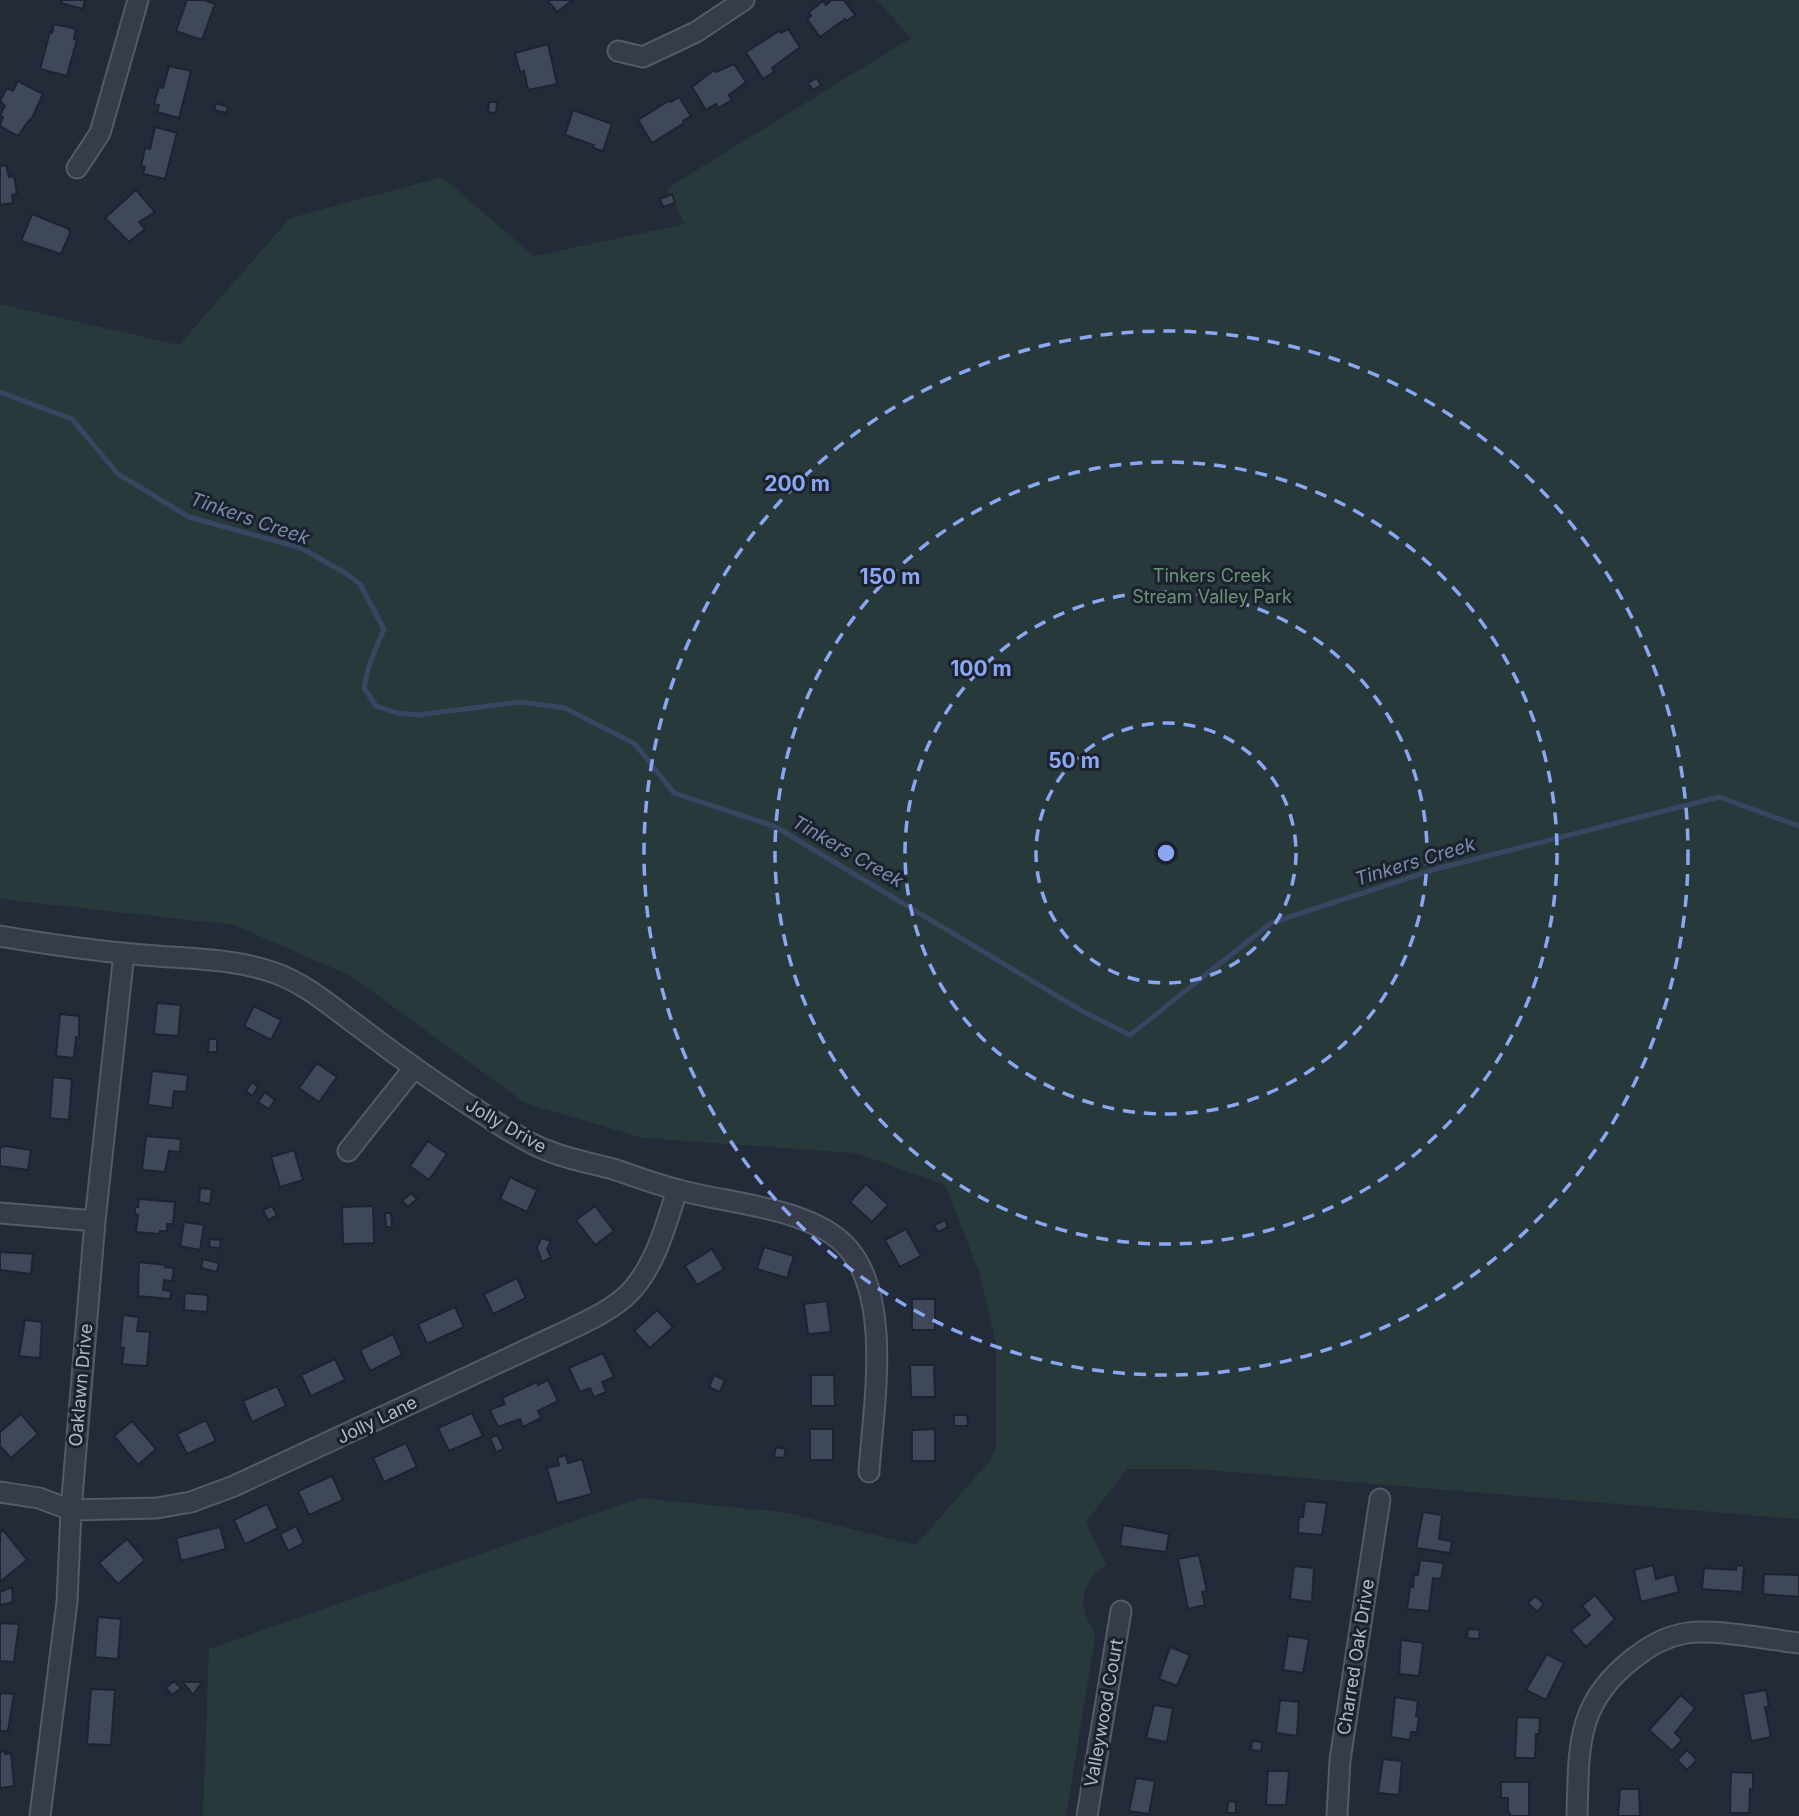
<svg xmlns="http://www.w3.org/2000/svg" width="1799" height="1816" font-family="Inter,sans-serif">
<style>
.green{fill:#28393c}
.lines{fill:none;stroke-linecap:round;stroke-linejoin:round}
.stream{stroke:#394661;stroke-width:5}
.building{fill:#3f4858;stroke:#1e2330;stroke-width:2}
.minor-casing{stroke:#545a67;stroke-width:23}
.minor{stroke:#363c49;stroke-width:19}
.ring{fill:none;stroke:#8aa8f2;stroke-width:3.5;stroke-dasharray:12 9}
.labels{text-anchor:middle;stroke-width:6;stroke-linejoin:round;paint-order:stroke}
.park-label{font-size:18px;fill:#6a9578;stroke:#1c212e}
.street-label{font-size:18px;fill:#b1b7c5;stroke:#1c212e}
.water-label{font-size:19px;font-style:italic;fill:#7b8bab;stroke:#1c212e}
.centre{fill:#8aa8f2;stroke:#1c212e;stroke-width:3.5}
.ring-label{font-size:21px;text-anchor:middle;font-weight:bold;fill:#8aa8f2;stroke:#1c212e;stroke-width:6;stroke-linejoin:round;paint-order:stroke}
</style>
<rect width="100%" height="100%" fill="#232a38"/>
<path class="green" d="M877 0H1799V1519L1195 1469H1127L1086 1522 1106 1565C1088 1576 1078 1595 1086 1616 1089 1624 1094 1628 1095 1637L1066 1816H203L209 1649 640 1498 783 1512 916 1545 993 1457V1451L996 1450V1343L979 1272 945 1185 856 1153 643 1138 525 1103 351 976 234 925 0 899V304L179 345 290 218 442 177 534 256 685 224 666 189 911 38Z"/>
<g class="lines">
<path class="stream" d="M0 392 72 419 118 474 189 517 301 548 345 573 360 584 384 629 369 665 364 688 376 706 397 713 418 715 519 702 565 708 635 744 674 793 776 827 1082 1011 1130 1035 1271 923 1436 869 1719 797 1799 826"/>
</g>
<path class="building" d="M62 0H85L83 9 61 3Z
M187 0H204L215 4 202 40 176 31Z
M547 0H573L557 12Z
M844 0 855 15 847 21 845 19 820 37 807 19 811 16 809 12 823 1 826 5 831 0Z
M54 24 76 29 74 39H77L67 76 40 69 50 32 52 33Z
M788 29 800 47 772 68 774 72 763 79 746 52 779 31 781 33Z
M548 44 557 84 528 90 524 71 520 72 515 53Z
M734 64 746 82 729 95 732 100 718 108 716 104 706 110 692 87 714 70 716 72Z
M169 66 191 71 179 118 157 112 159 105 154 104 159 87 163 88Z
M817 78 821 85 813 90 808 83Z
M18 81 43 94 31 120H29L18 136 0 126 3 117 0 115 5 106 0 101 7 88 13 91Z
M679 97 691 116 683 121 684 123 652 143 638 120 670 100 671 102Z
M489 102H497L496 113 488 112Z
M216 103 228 107 226 113 214 110Z
M573 110 612 124 603 151 593 148 594 145 565 135Z
M155 127 177 133 165 179 143 174 145 167 141 166 145 148 150 149Z
M6 165 9 177 14 176 17 194 12 195 13 203 0 205V166Z
M136 190 155 212 139 222 145 229 129 242 105 218Z
M672 194 675 203 663 207 660 199Z
M32 214 69 229 70 233 61 254 21 241Z
M157 1003 181 1005 178 1036 154 1034Z
M254 1006 281 1020 271 1040 244 1026Z
M60 1014 79 1016V1037H76L74 1058 56 1056Z
M209 1039H217V1052H208Z
M317 1063 337 1077 319 1102 299 1088Z
M152 1071 188 1075 186 1092 174 1091 172 1108 148 1105Z
M53 1077 72 1079 69 1120 50 1118Z
M252 1082 258 1087 252 1096 246 1091Z
M265 1092 275 1100 269 1109 258 1102Z
M146 1136 181 1139 180 1152 169 1151 165 1172 142 1170Z
M428 1141 447 1154 429 1180 410 1166Z
M4 1146 31 1150 28 1170 0 1166V1148Z
M294 1150 303 1180 280 1187 271 1157Z
M510 1177 537 1190 527 1212 500 1199Z
M866 1184 888 1205 872 1222 850 1202Z
M200 1188 212 1189 210 1204 199 1202Z
M411 1193 417 1199 408 1207 402 1201Z
M139 1199 175 1202 173 1224H167V1231H160L159 1234 136 1232 138 1215 135 1214V1207H138Z
M272 1206 277 1215 268 1220 263 1210Z
M373 1206 374 1243 343 1244 342 1207Z
M595 1206 614 1231 595 1245 576 1220Z
M385 1213H391L392 1227H386Z
M945 1220 948 1227 938 1232 934 1225Z
M184 1222 204 1225 200 1250 180 1246Z
M906 1229 921 1256 900 1267 885 1240Z
M541 1238 551 1241 547 1249 551 1257 542 1262 537 1248Z
M210 1239 221 1240 220 1248 209 1247Z
M764 1247 794 1256 787 1278 757 1269Z
M712 1249 724 1269 697 1285 685 1266Z
M0 1252 33 1254 31 1274 0 1270Z
M203 1259 219 1263 217 1272 201 1268Z
M139 1262 165 1265V1267L174 1268 172 1281 164 1280 163 1290 171 1291 170 1299 138 1296Z
M517 1278 526 1298 493 1314 484 1294Z
M185 1293 208 1295 207 1312 184 1310Z
M912 1299H935V1330H912Z
M827 1301 831 1332 808 1334 804 1304Z
M455 1307 464 1327 427 1344 418 1324Z
M657 1310 673 1327 650 1348 634 1331Z
M123 1315 139 1317 137 1331 150 1332 147 1366 122 1364 124 1348 120 1347Z
M25 1320 42 1322 40 1358 19 1356Z
M393 1334 402 1355 370 1371 360 1350Z
M603 1353 614 1377 602 1382 606 1392 594 1397 590 1388 580 1392 569 1368Z
M335 1359 345 1380 311 1396 301 1375Z
M910 1365H934L935 1397H911Z
M714 1375 725 1380 720 1392 709 1387Z
M811 1375H834L835 1406H811Z
M548 1380 558 1401 538 1411 541 1418 523 1427 520 1419 498 1427 490 1410 505 1404 502 1398 537 1382 538 1385Z
M277 1386 286 1406 252 1422 243 1401Z
M472 1413 483 1436 449 1451 438 1428Z
M21 1414 38 1434 11 1458 0 1446V1432Z
M954 1415H967L968 1426H954Z
M206 1420 216 1441 187 1454 177 1434Z
M132 1421 156 1449 138 1465 114 1436Z
M810 1429H833V1460H810Z
M935 1429V1461H912V1430Z
M497 1435 504 1449 496 1452 490 1438Z
M406 1443 417 1467 384 1482 373 1458Z
M776 1447 786 1449 784 1458 774 1457Z
M566 1455 568 1463 582 1459 592 1494 557 1503 547 1468 559 1465 557 1458Z
M332 1476 343 1500 309 1515 298 1491Z
M1305 1501 1327 1503 1322 1535 1298 1533 1299 1517H1303Z
M267 1504 278 1528 245 1544 234 1520Z
M1423 1512 1442 1515 1439 1539 1452 1541 1450 1553 1416 1548Z
M1123 1525 1169 1534 1166 1552 1120 1546Z
M296 1526 304 1543 288 1551 280 1534Z
M220 1527 226 1549 181 1561 176 1538Z
M3 1530 27 1560 0 1582V1533Z
M127 1539 145 1560 118 1584 99 1563Z
M1199 1555 1207 1591 1202 1592 1205 1605 1188 1609 1178 1559Z
M1420 1560 1444 1563 1441 1579 1433 1578 1429 1611 1407 1609 1410 1587H1413L1414 1575H1418Z
M1653 1565 1656 1579 1674 1574 1679 1592 1641 1602 1634 1570Z
M1736 1565 1744 1566 1742 1592 1702 1589 1704 1568 1736 1570Z
M1294 1566 1314 1568 1312 1602 1290 1599Z
M1764 1574 1799 1575V1597L1763 1594Z
M12 1587 13 1602 0 1605V1592Z
M1595 1595 1615 1619 1586 1647 1571 1630 1590 1615 1582 1606Z
M1535 1596 1544 1604 1537 1612 1528 1603Z
M98 1617 121 1619 118 1659 95 1657Z
M0 1623 19 1624 14 1662 0 1661Z
M1468 1629 1480 1630 1479 1639 1467 1638Z
M1288 1636 1309 1639 1303 1673 1283 1670Z
M1401 1640 1423 1643 1419 1676 1399 1674Z
M1170 1647 1190 1655 1177 1686 1159 1679Z
M1547 1654 1564 1663 1546 1700 1526 1690Z
M174 1681 181 1688 172 1695 166 1688Z
M183 1682H202L193 1695Z
M91 1689 115 1690 111 1745 87 1744Z
M1766 1690 1769 1706 1765 1707 1771 1737 1751 1741 1743 1694Z
M0 1693 14 1694 8 1731H0Z
M1681 1695 1695 1708 1675 1733 1682 1740 1672 1751 1649 1730Z
M1395 1697 1418 1701 1416 1716 1419 1717 1417 1732H1411L1410 1740 1391 1737Z
M1280 1700 1299 1702 1297 1736 1276 1733Z
M1154 1705 1173 1708 1167 1742 1146 1738Z
M1517 1717 1540 1718 1539 1734H1536L1535 1758H1515Z
M1252 1741 1262 1742 1261 1751 1251 1750Z
M1687 1750 1697 1760 1687 1770 1677 1760Z
M5 1751V1754L11 1753 14 1786 0 1788V1752Z
M1383 1759 1402 1761 1399 1795 1378 1793Z
M1268 1771H1289L1286 1805H1266Z
M1731 1772 1753 1773V1789H1750L1749 1813H1730Z
M1136 1778 1155 1781 1149 1814 1129 1811Z
M1501 1782H1529V1816H1510V1813H1508V1798H1501Z
M1620 1789H1639L1640 1816H1618Z
M1228 1801 1236 1802V1813H1227Z"/>
<g class="lines">
<defs>
<path id="minor" d="M618 51 643 57 696 32 744 0
M77 168 100 133 138 0
M0 936C47 944 96 951 144 955 188 959 233 958 275 973 306 984 332 1007 358 1026 401 1059 445 1090 491 1119 508 1130 527 1143 546 1150 568 1159 590 1163 613 1169 635 1176 657 1185 679 1190 729 1204 810 1207 847 1247 893 1298 873 1408 869 1472
M348 1151 414 1068
M0 1213 95 1221
M0 1492 39 1498 71 1510 157 1508 191 1502 234 1486 558 1335C581 1324 605 1314 625 1297 654 1271 666 1225 677 1190
M40 1816 67 1602 71 1510 95 1221 124 953
M1087 1816 1121 1611
M1337 1816 1340 1760 1380 1499
M1577 1816C1579 1748 1575 1703 1634 1658 1649 1646 1667 1636 1687 1633 1717 1629 1767 1639 1799 1643"/>
</defs>
<use href="#minor" class="minor-casing"/>
<use href="#minor" class="minor"/>
</g>
<g class="ring">
<circle cx="1166" cy="853" r="130"/>
<circle cx="1166" cy="853" r="261"/>
<circle cx="1166" cy="853" r="391"/>
<circle cx="1166" cy="853" r="522"/>
</g>
<g class="labels">
<g class="park-label">
<text x="1212" y="582">Tinkers Creek<tspan x="1212" dy="21">Stream Valley Park</tspan></text>
</g>
<g class="street-label">
<text transform="translate(506 1126) rotate(30)" y="6">Jolly Drive</text>
<text transform="translate(81 1385) rotate(-85)" y="6">Oaklawn Drive</text>
<text transform="translate(377 1420) rotate(-26)" y="6">Jolly Lane</text>
<text transform="translate(1356 1657) rotate(-81)" y="6">Charred Oak Drive</text>
<text transform="translate(1104 1713) rotate(-80)" y="6">Valleywood Court</text>
</g>
<g class="water-label">
<text transform="translate(250 518) rotate(19)" y="7">Tinkers Creek</text>
<text transform="translate(848 851) rotate(30)" y="7">Tinkers Creek</text>
<text transform="translate(1415 861) rotate(-17)" y="7">Tinkers Creek</text>
</g>
</g>
<circle cx="1166" cy="853" r="10" class="centre"/>
<g class="ring-label">
<text x="797" y="491">200 m</text>
<text x="890" y="584">150 m</text>
<text x="981" y="676">100 m</text>
<text x="1074" y="768">50 m</text>
</g>
</svg>
